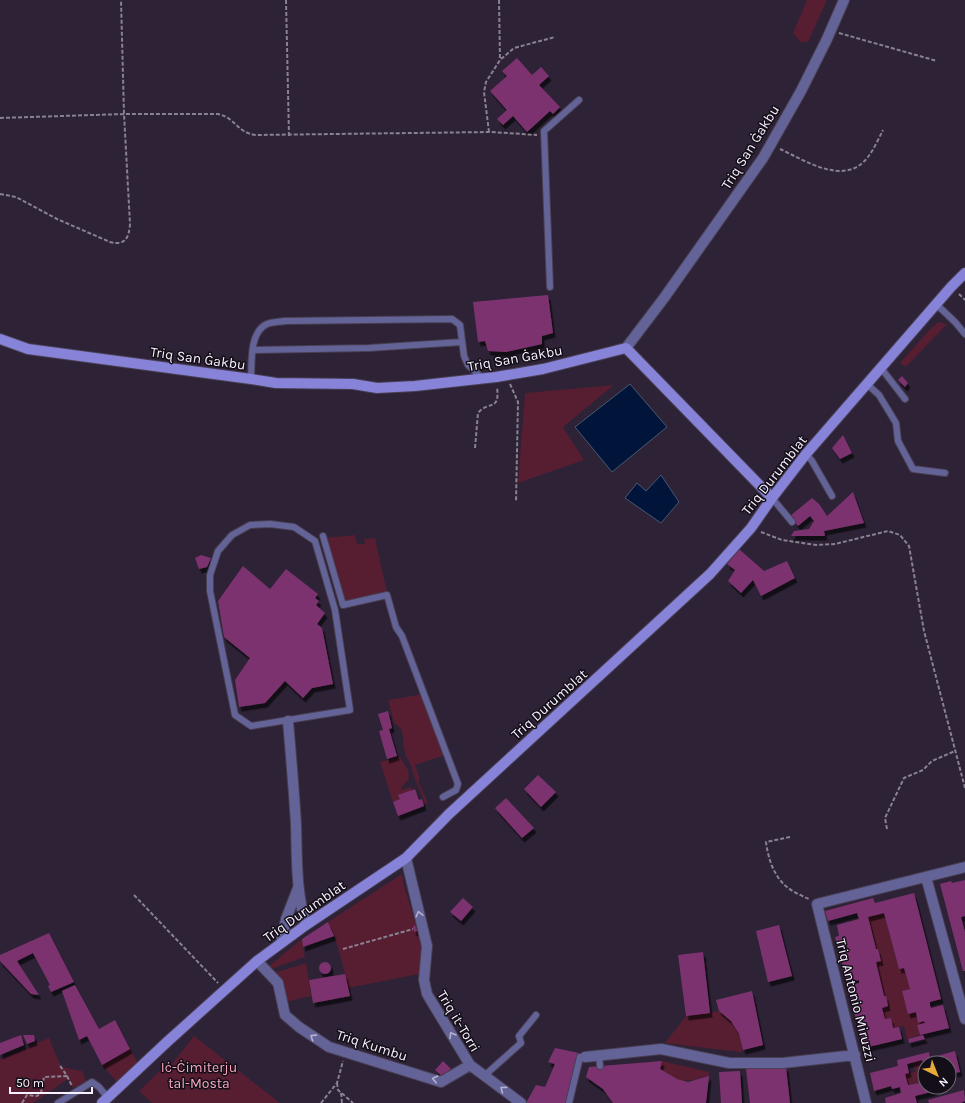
<svg xmlns="http://www.w3.org/2000/svg" width="965" height="1103" font-family="Karla,sans-serif">
<style>
.green{fill:#571e32}
.water{fill:#001539;stroke:#4a5774}
.building{fill:#7c336e;filter:url(#shadow)}
.lines{fill:none;stroke-linecap:round;stroke-linejoin:round}
.lane-casing{stroke:#493f52;stroke-width:8}
.street-casing{stroke:#493f52;stroke-width:12}
.secondary-casing{stroke:#493f52;stroke-width:12}
.path{stroke:#8a8192;stroke-width:2;stroke-dasharray:4 2;stroke-linecap:butt}
.lane{stroke:#636398;stroke-width:6}
.street{stroke:#636398;stroke-width:10}
.secondary{stroke:#8683d9;stroke-width:10}
.oneway{stroke:#b5b1d1}
.labels{text-anchor:middle;stroke-width:3;stroke-linejoin:round;paint-order:stroke}
.street-label{font-size:14px;fill:#f8f1ff;stroke:#130e17}
.park-label{font-size:14px;fill:#f5a8be;stroke:#130e17}
</style>
<defs>
<filter id="shadow"><feDropShadow dx="2.5" dy="4.5" stdDeviation="0" flood-color="#0009"/></filter>
</defs>
<rect width="100%" height="100%" fill="#2d2236"/>
<path class="green" d="M807 0H827L808 42H800L793 33Z
M939 322 947 324 906 367 900 363 932 327Z
M614 385 563 427 584 460 518 483 525 393Z
M355 535 357 544H365L364 539 375 538 387 592 345 602 325 538Z
M423 694 445 755 415 765 420 779 418 781 428 803 425 804C423 797 420 791 417 784 414 778 413 770 410 764 408 760 406 757 405 752 401 740 407 730 394 723L388 700Z
M400 757 408 770 409 779 401 788V790L411 787 412 790 399 795 400 799 393 802 380 762Z
M402 874 404 886 423 948 419 974 348 988C343 965 338 943 328 922Z
M884 913 899 969 904 968 910 989 902 991 908 1013 916 1012 918 1023 924 1021 925 1023 917 1025 920 1035 907 1039 904 1026 893 1028 891 1018 885 1019 882 1008 888 1006 886 996H884L876 962 881 961 878 949H876L868 917Z
M302 939 305 957 271 969 269 966Z
M306 963 311 996 285 1002 274 973Z
M719 1011C735 1024 738 1029 743 1050L740 1052 665 1043 686 1016Z
M194 1036 280 1103H152L139 1091 164 1067 168 1069Z
M49 1038 61 1067 82 1071 86 1081 73 1088 68 1079 33 1103H0V1059L29 1048V1046Z
M130 1049 138 1063 117 1082 102 1065Z
M922 1060 925 1069V1081L908 1085 905 1074 915 1072 913 1062Z
M662 1061 709 1072V1076C685 1082 681 1084 660 1069Z"/>
<path class="water" d="M630 384 667 427 612 472 575 427Z
M661 475 679 502 661 523 625 498 637 483 646 491Z"/>
<path class="building" d="M517 58 532 75 541 67 549 76 539 85 560 107 553 114 550 111 527 132 513 116 503 125 497 119 507 110 490 91 507 76 502 71Z
M548 295 553 333 542 336V344L506 352 488 351 485 341 478 342 473 302Z
M902 376 908 383 905 387 898 380Z
M843 435 852 453 840 459 832 448Z
M853 492 864 523 824 531 825 536H791L794 531 809 529 814 521 810 516 798 526 790 516 812 498 819 504 827 516Z
M739 549 764 571 787 561 795 578 761 596 753 580 741 593 728 581 735 570 727 564Z
M201 555 211 558 207 567 199 569 195 558Z
M243 566 270 589 286 569 318 594 315 598 319 601 316 605 325 613 317 624 322 628 333 684 312 688 303 698 285 681 265 703 239 707 235 680 250 658 224 637 218 601Z
M388 711 392 728 389 729 397 756 387 759 379 731 383 730 378 714Z
M538 775 556 792 541 807 524 789Z
M415 789 419 800 422 799 424 806 398 816 393 802 400 799 398 795Z
M506 798 534 828 522 838 495 808Z
M965 880V916L961 917 965 932V971H963L940 884 951 881 952 883Z
M914 893 941 999 930 1002V1005L931 1008 943 1005 949 1028 920 1035 917 1025 925 1023 924 1021 918 1023 916 1012 908 1014 902 991 910 989 904 968 899 969 884 913 868 917 876 949H878L881 961 876 962 884 996H886L888 1006 882 1008 885 1019 891 1018 893 1028 899 1027 902 1039 864 1048 847 986 859 983V980L847 983 839 952 848 950 847 946 838 948 835 937 839 936 837 925 859 919 857 913 828 921 825 911 873 898 875 903Z
M463 898 473 907 461 921 450 912Z
M328 922 334 936 303 947 302 939Z
M415 925 417 931 414 932 413 927Z
M779 925 792 976 768 982 756 931Z
M49 933 74 982 51 992 48 986 50 985 33 953 17 961 39 995 31 994 0 961V955Z
M703 952 710 1013 686 1016 678 955Z
M319 968a6 6 0 1 1 12 0a6 6 0 1 1-12 0Z
M345 974 350 996 313 1003 309 980Z
M75 985 99 1029 115 1020 130 1049 102 1065 87 1036 79 1040 62 991Z
M752 991 763 1045 743 1050 739 1034 731 1021 719 1011 716 1000Z
M21 1035 24 1045 0 1055V1043Z
M23 1035H34L35 1041 27 1044Z
M923 1035 925 1039 909 1043 908 1039Z
M555 1048 579 1053 566 1103H526L536 1085 545 1087 555 1064 548 1062Z
M955 1051 960 1072 949 1074V1063H925V1067L922 1060 907 1064 909 1073 905 1074 908 1085 925 1082V1087H934L935 1091 915 1096 917 1103H886L885 1098 901 1093 900 1087 892 1089 891 1086 874 1091 870 1073 898 1066 897 1060 929 1052 930 1058Z
M443 1061 451 1069 443 1077 435 1070Z
M662 1061 660 1069 677 1079 688 1082 709 1076 706 1103H613L603 1089 586 1077 589 1067Z
M786 1067 790 1103H750L746 1069Z
M740 1071 742 1103H721L719 1072Z
M964 1090 965 1101 961 1103H929L928 1100Z"/>
<g class="lines">
<defs>
<path id="lane" d="M550 287 544 131 579 100
M936 304 955 322 965 334
M253 350 369 348 462 342
M881 368 905 399
M251 379C252 363 249 332 267 324 272 322 280 322 285 321L452 319 460 325 464 356 468 365 483 379
M867 384 879 395 896 423 898 441 913 469 945 473
M806 454 812 461 832 496
M772 498 792 522
M270 524 294 527 315 541 335 610 350 710 251 726 235 715 210 591V575L218 551 232 535 250 525Z
M323 536 343 605 387 595 396 627 402 636 458 784 456 790 443 797
M599 1055 600 1066
M484 1076 521 1043 519 1036 536 1015
M58 1103 92 1082 99 1087 108 1098
M569 1103 580 1057"/>
<path id="street" d="M626 348 664 298 763 158 801 91 827 39 844 0
M288 721C291 756 294 790 296 825 297 858 296 893 306 925
M406 858 427 946 424 980 427 994 470 1065 521 1103
M926 877 965 1019
M281 943 286 919 298 888
M257 961 278 983 285 1015 299 1027 329 1047 441 1082 470 1065
M585 1057 661 1049 729 1063H783L855 1055
M866 1103 817 904 965 867"/>
<path id="secondary" d="M0 339 28 349 251 379 276 383 353 384 377 388 415 386 496 377 543 369 626 348 772 498
M102 1103 167 1042 257 961 306 925 406 858 449 814 710 574 751 528 772 498 806 454 951 287 965 273"/>
</defs>
<use href="#lane" class="lane-casing"/>
<use href="#street" class="street-casing"/>
<use href="#secondary" class="secondary-casing"/>
<path class="path" d="M286 0 289 136
M499 0 500 60
M839 33 937 61
M0 118 124 114H218C236 118 237 133 256 135L491 132 537 135
M489 132 484 92 486 82 500 60 514 48 555 37
M780 149C806 161 845 187 868 157 874 149 879 138 883 130
M0 194 16 197 57 219 110 242C125 246 129 238 130 224L124 114 121 0
M959 294 965 300
M510 384 518 402 516 502
M475 448 478 413C489 400 500 412 497 387
M761 532 782 540 816 545 835 544 888 531 900 535 909 546 924 631 965 788
M887 829 885 818 904 778 923 770 932 761 955 751
M790 837 766 842C768 858 774 877 787 887 793 892 802 896 809 899
M134 895 218 983
M343 949 413 929
M67 1076 72 1086
M337 1083 338 1090 353 1103
M341 1093 342 1103
M22 1103 27 1095 37 1096 41 1093 44 1077 67 1076 59 1064
M321 1103 337 1083 343 1061"/>
<use href="#lane" class="lane"/>
<use href="#street" class="street"/>
<use href="#secondary" class="secondary"/>
</g>
<defs><path id="oneway-chevron" d="M-2-3.5L2.5 0L-2 3.5" fill="none" stroke-width="1.6" stroke-linecap="round" stroke-linejoin="round"/></defs>
<g class="oneway">
<use href="#oneway-chevron" transform="translate(419 914) rotate(-104)"/>
<use href="#oneway-chevron" transform="translate(452 1035) rotate(-121)"/>
<use href="#oneway-chevron" transform="translate(313 1037) rotate(-147)"/>
<use href="#oneway-chevron" transform="translate(435 1079) rotate(-167)"/>
<use href="#oneway-chevron" transform="translate(503 1089) rotate(-143)"/>
</g>
<g class="labels">
<g class="street-label">
<text transform="translate(750 147) rotate(-58)" y="5">Triq San Ġakbu</text>
<text transform="translate(198 358) rotate(8)" y="5">Triq San Ġakbu</text>
<text transform="translate(515 358) rotate(-10)" y="5">Triq San Ġakbu</text>
<text transform="translate(774 475) rotate(-52)" y="5">Triq Durumblat</text>
<text transform="translate(549 704) rotate(-42)" y="5">Triq Durumblat</text>
<text transform="translate(304 911) rotate(-35)" y="5">Triq Durumblat</text>
<text transform="translate(856 1000) rotate(76)" y="5">Triq Antonio Miruzzi</text>
<text transform="translate(459 1021) rotate(59)" y="5">Triq it-Torri</text>
<text transform="translate(372 1045) rotate(18)" y="5">Triq Kumbu</text>
</g>
<g class="park-label">
<text x="199" y="1072">Iċ-Ċimiterju<tspan x="199" dy="16">tal-Mosta</tspan></text>
</g>
</g>
<g transform="translate(937 1075) rotate(137)"><circle r="19" fill="#130e17" stroke="#6f6974"/>
<path d="M0-3L7 15L0 10L-7 15Z" fill="#e9ab38"/>
<text y="-6" font-size="11" font-weight="bold" text-anchor="middle" fill="#f8f1ff">N</text>
</g>
<path d="M10 1087v6h82v-6" fill="none" stroke="#f8f1ff" stroke-width="2"/>
<text x="16" y="1087" font-size="12" fill="#f8f1ff" stroke="#130e17" stroke-width="3" paint-order="stroke">50 m</text>
</svg>
